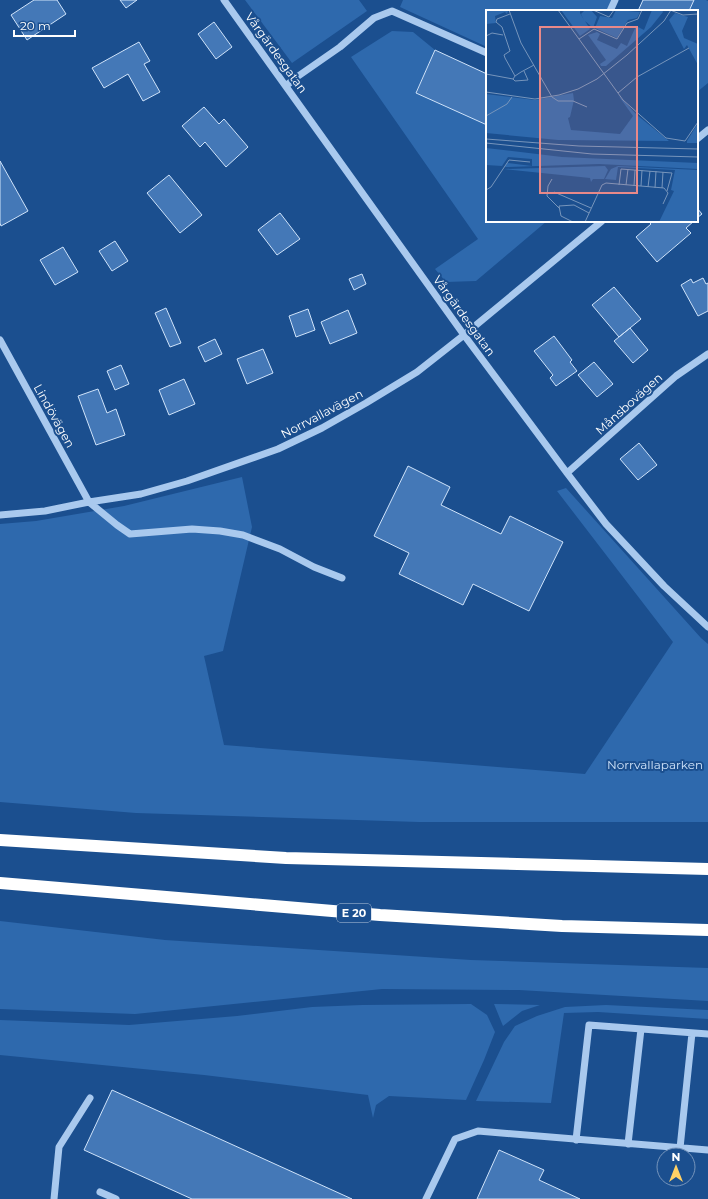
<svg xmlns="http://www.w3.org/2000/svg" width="708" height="1199" font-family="Montserrat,sans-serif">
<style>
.green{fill:#2e69ad}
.building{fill:#4478b7;stroke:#cfe3fa}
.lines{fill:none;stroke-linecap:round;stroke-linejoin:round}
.minor{stroke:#a9c9ee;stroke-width:7}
.highway{stroke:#fff;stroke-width:12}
.labels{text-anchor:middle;stroke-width:4;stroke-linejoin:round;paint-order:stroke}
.shield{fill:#1b4f8f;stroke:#bbcadd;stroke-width:1}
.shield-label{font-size:11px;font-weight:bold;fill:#fff}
.street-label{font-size:12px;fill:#fff;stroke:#1b4f8f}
.park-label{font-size:12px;fill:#cfe3fa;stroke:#1b4f8f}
.inset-road{fill:none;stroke:#7695bc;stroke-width:1}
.view{fill:#e88989;fill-opacity:0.15;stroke:#e88989;stroke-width:2}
.inset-edge{fill:none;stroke:#fff;stroke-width:2}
</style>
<rect width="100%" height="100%" fill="#1b4f8f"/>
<path class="green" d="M245 0H359L367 11 292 63Z
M403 0H614L608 11H487V47L400 7Z
M694 0H706L708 1V83L697 92V11H689Z
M392 31 413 32 435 50 416 92 487 125V221H547L476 281 446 282 435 269 478 239 351 57Z
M242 477 252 527 223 651 204 656 224 745 585 774 673 642 557 491 566 488 701 638 708 644V822H419L136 813 0 802V524L36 521 124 506Z
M0 921 165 940 471 960 708 968V1001L519 990 382 989 135 1014 0 1009Z
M471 1004 487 1015 495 1032 484 1060 466 1100 389 1096 376 1105 373 1118 368 1095 204 1075 0 1055V1020L129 1025 237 1016 312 1007 362 1005Z
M494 1004 540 1005 522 1011 503 1026Z
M606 1005 708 1010V1019L598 1012 564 1013 551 1103 476 1101 504 1042 515 1026 537 1016 565 1007Z"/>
<path class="building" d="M34 0H57L66 14 27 40 11 15Z
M120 0H137L126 8Z
M643 0H694L689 11H638Z
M214 22 232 47 216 59 198 34Z
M139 42 150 61 144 64 160 92 143 101 128 74 104 88 92 68Z
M435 50 487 74V125L416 93Z
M204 107 219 124 224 119 248 147 226 167 205 142 200 147 182 126Z
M0 161 28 211 1 226 0 223Z
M169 175 202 215 180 233 147 193Z
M697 208 702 214 697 218Z
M280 213 300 239 277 255 258 230Z
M648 221H694L686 228 691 233 657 262 636 237 651 224Z
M115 241 128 261 112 271 99 251Z
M63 247 78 272 55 285 40 260Z
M362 274 366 284 354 290 349 279Z
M703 278 706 284 708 283V311L698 316 681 285 691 279 693 283Z
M614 287 641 319 619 337 592 305Z
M166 308 181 343 170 347 155 313Z
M308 309 315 330 296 337 289 316Z
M348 310 357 333 330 344 321 322Z
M630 328 648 350 633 363 614 341Z
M554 336 572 360 570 362 577 371 556 386 550 378 553 375 534 351Z
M215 339 222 354 205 362 198 347Z
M263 349 273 373 247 384 237 359Z
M594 362 613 384 597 397 578 375Z
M121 365 129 384 115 390 107 371Z
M184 379 195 404 169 415 159 390Z
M98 389 107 413 116 409 125 435 96 445 78 396Z
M639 443 657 465 638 480 620 459Z
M408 466 450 487 441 505 501 534 510 516 563 542 529 611 473 584 463 605 399 574 409 553 374 536Z
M112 1090 352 1199H192L84 1150Z
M499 1150 544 1170 539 1180 580 1199H477Z"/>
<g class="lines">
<path class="minor" d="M224 0 464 335 567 473 606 524 664 586 708 627
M610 11 615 0
M286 86 294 79 340 47 374 18 392 11 487 53
M697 139 708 130
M0 340 89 502 117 525 130 534 192 529 220 531 243 535 280 549 314 567 342 578
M567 473 676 376 708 354
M0 515 45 511 89 502 141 494 187 481 278 449 322 428 366 403 417 372 464 335 602 221
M576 1140 589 1025 708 1034
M628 1144 641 1029
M680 1148 692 1033
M100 1192 116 1199
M54 1199 59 1147 90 1098
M426 1199 455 1139 478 1131 708 1150"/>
<path class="highway" d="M0 840 286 858 708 869
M0 883 380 915 562 926 708 930"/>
</g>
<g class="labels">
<rect class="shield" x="337" y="904" width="34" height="18" rx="3"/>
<g class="shield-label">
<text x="354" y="917">E 20</text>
</g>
<g class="street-label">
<text transform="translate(276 53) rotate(54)" y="4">Vårgärdesgatan</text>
<text transform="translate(464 316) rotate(54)" y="4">Vårgärdesgatan</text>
<text transform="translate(629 404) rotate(-42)" y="4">Månsbovägen</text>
<text transform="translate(322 414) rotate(-28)" y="4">Norrvallavägen</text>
<text transform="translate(54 416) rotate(61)" y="4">Lindövägen</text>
</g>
<g class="park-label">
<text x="655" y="769">Norrvallaparken</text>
</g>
</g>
<g transform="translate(486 10)">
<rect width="212" height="212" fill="#1b4f8f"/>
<path d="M0 0H21L22 1 21 4 19 2 9 6 10 13 0 14ZM75 0H94V3L98 10 95 4 98 1 105 0 111 7 107 18 99 11 104 19 94 26ZM130 0 154 2 151 8 142 10 131 28 109 18 114 6 126 8ZM166 0H176L177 2 165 17 120 56H115L114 54 120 50 102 25 111 22 114 24 111 30 131 39 135 33 141 36 150 16 158 20ZM189 3 202 7 196 21 198 28 212 34V55L201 35 198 39 183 10ZM87 83 88 90 84 107 82 108 85 120 134 124 147 106 132 85 151 105 183 131 72 130 0 123V84L49 90ZM212 113V133H201V131ZM0 138 76 147 212 153V159L113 154 19 157 21 153 46 156V149L22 147 16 156 0 155ZM119 156 122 160 118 169H107L105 172 104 168 18 159ZM132 156 212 160V208L209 212H173L188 181 185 180 189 160 132 157 130 170 119 169 125 159Z" fill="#2e69ad"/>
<path class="inset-road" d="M23 0 35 33 66 87 72 91H87L101 97M72 0 137 90 180 128 199 131 212 112M107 0 123 7 128 0M184 0 197 5 212 4M24 4 11 9 10 12 16 17 24 41 18 45 19 48 29 66M0 26 6 23 17 25M93 29 108 19 131 29 141 13 152 9 156 0M38 61 42 70 29 71 27 69 29 66 35 62 48 55M0 64 27 69M0 82 49 89 73 85 92 79 111 69 141 45 178 11 185 0M132 83 151 67 203 38M0 106 21 94 26 87M0 129 93 136 212 139M0 133 106 144 212 147M66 169 62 176 61 186 73 198M133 175 135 159 186 163 181 181M140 175 142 159M148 176 149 160M155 176 156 160M162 177 164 161M169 178 170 161M176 178 177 162M0 180 5 177 23 150 44 152M68 182 105 198M87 212 75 206 73 196 88 195 103 203M99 212 116 175 120 173 178 178 182 183 177 194"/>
<path class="view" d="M54 17H151V183H54Z"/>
<rect width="212" height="212" class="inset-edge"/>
</g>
<g transform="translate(676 1167)"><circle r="19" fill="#1b4f8f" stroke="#7695bc"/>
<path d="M0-3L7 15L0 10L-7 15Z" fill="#ffd166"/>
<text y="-6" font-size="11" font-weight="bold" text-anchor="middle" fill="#ffffff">N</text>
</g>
<path d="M14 30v6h61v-6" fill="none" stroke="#ffffff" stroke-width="2"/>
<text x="20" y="30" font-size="12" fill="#ffffff" stroke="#1b4f8f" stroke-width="3" paint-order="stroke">20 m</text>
</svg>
